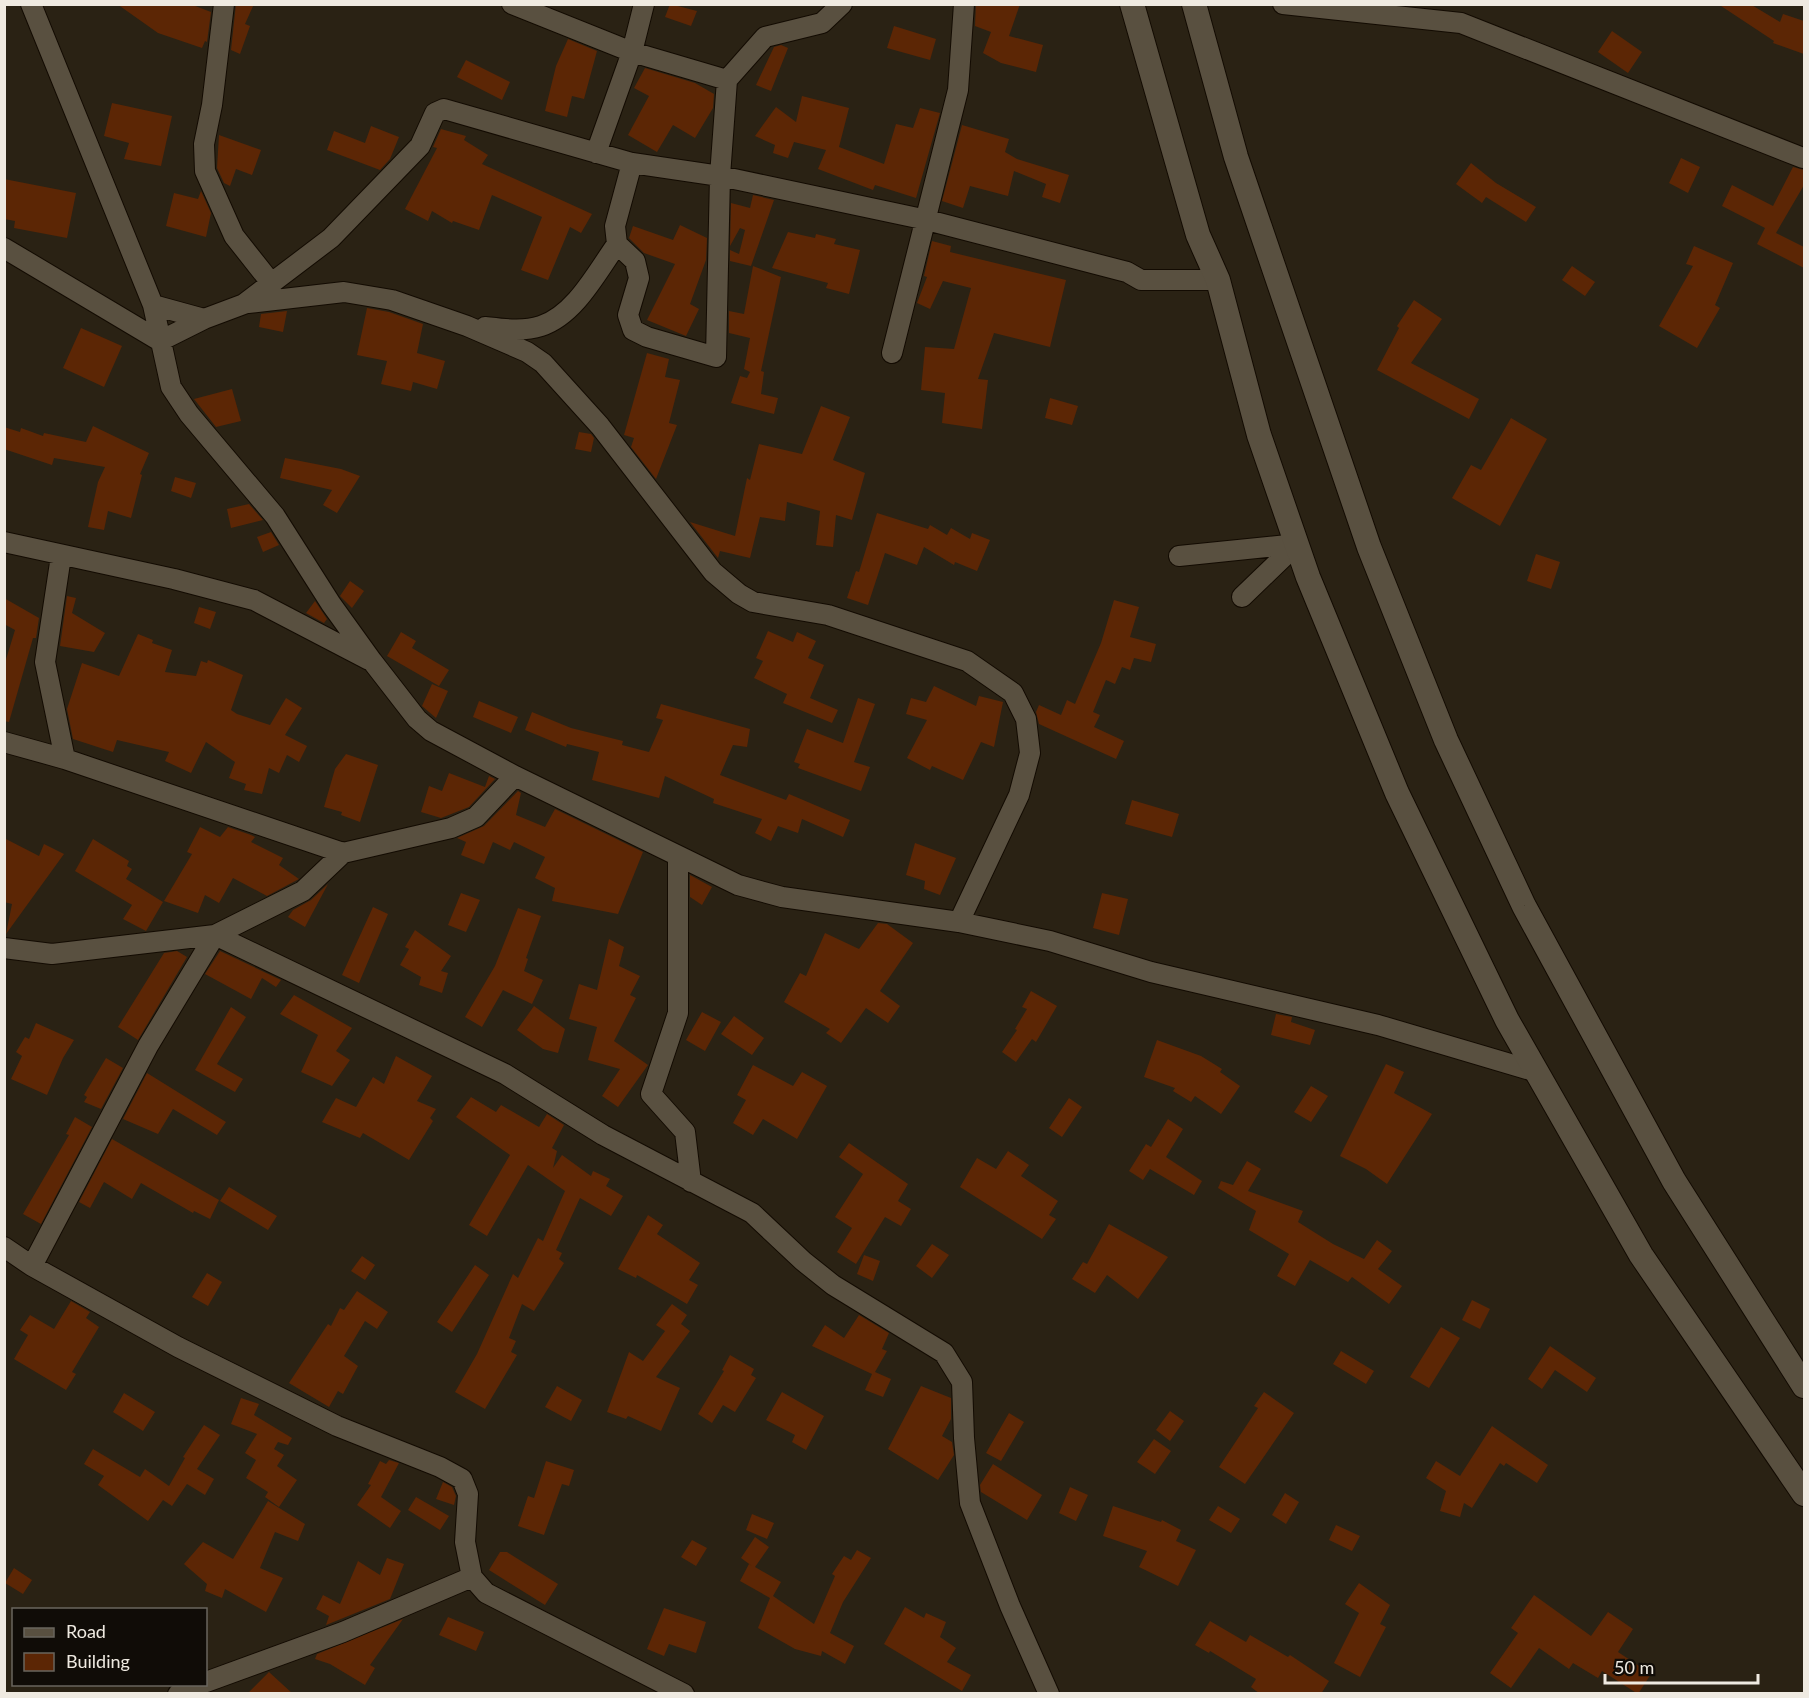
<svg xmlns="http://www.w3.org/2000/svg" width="1809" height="1698" font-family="Lato,sans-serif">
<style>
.building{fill:#5c2605}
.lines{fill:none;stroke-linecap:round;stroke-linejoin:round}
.minor-casing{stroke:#130b02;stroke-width:22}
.tertiary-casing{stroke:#130b02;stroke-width:26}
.minor{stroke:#595040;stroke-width:20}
.tertiary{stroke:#595040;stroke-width:24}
</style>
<rect width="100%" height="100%" fill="#2a2214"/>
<path class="building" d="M117 4H190L211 12 207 42 205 41 202 48 158 33Z
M236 4H254L245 24 250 26 240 54 231 50Z
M670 4 697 11 691 26 665 17Z
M976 4H1020L1009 36 1043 45 1036 72 1001 63 983 53 991 32 975 26Z
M1718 4H1750L1780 22 1783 14 1804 21V54L1773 43 1774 41Z
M894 26 936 39 930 60 887 48Z
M1612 31 1642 52 1628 73 1598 52Z
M568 39 597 51 584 99 572 96 567 117 545 111 556 66Z
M781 45 788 48 771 91 756 85 774 47Z
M466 60 510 82 502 100 457 77Z
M645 68 695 83 714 94 713 108 695 138 673 125 657 152 628 135 649 96 634 88Z
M802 96 849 108 839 147 884 164 896 124 913 128 920 108 940 113 916 198 875 185 873 190 818 169 826 150 794 142 788 158 773 153 775 145 755 136 776 107 796 122Z
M112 103 172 116 161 166 124 159 129 143 104 136Z
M962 125 1009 139 1005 152 1017 159 1069 175 1060 203 1042 197 1046 184 1014 171 1008 196 970 186 963 208 942 201Z
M371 126 399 137 390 159 380 170 327 150 334 131 365 143Z
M441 129 466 136 464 140 488 155 482 164 592 214 581 233 570 227 548 280 521 270 542 217 492 195 479 230 453 221 452 223 432 211 428 221 405 209 437 148 433 147Z
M219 135 261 150 252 175 236 169 230 186 224 183 217 168Z
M1681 158 1700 167 1688 193 1669 183Z
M1471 163 1496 183 1536 207 1526 222 1486 197 1482 203 1456 184Z
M1793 167 1804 170V185L1776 233 1804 247V268L1757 244 1765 228 1722 206 1732 185 1773 206Z
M4 179 76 193 67 238 14 228 15 221 4 219Z
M201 191 211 213 206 237 166 226 174 193 198 199Z
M753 195 774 200 751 266 730 261V250L739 254 745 230 740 228 730 246 731 203 750 208Z
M680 225 707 238 706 260 690 304 699 309 686 336 647 320 675 264 644 253 629 238 633 226 673 240Z
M788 232 815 238 816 234 836 239 834 244 860 250 849 294 826 288 828 283 772 268Z
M932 241 951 246 950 252 1066 280 1050 347 994 333 978 379 988 380 982 429 942 423 945 393 921 390 925 347 954 349 971 288 943 281 930 309 917 303 927 277 924 276Z
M1694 246 1733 263 1715 305 1720 308 1697 348 1659 326 1693 266 1686 264Z
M753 266 781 277 761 371 764 372 761 394 778 398 774 414 731 403 740 376 747 378 750 372 744 369 750 338 729 333V311L744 314Z
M1572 266 1595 282 1585 296 1562 280Z
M1414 300 1442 319 1411 363 1479 399 1469 419 1377 370 1399 328 1397 326Z
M367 308 389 312 423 324 417 353 445 361 437 389 413 382 411 391 381 384 387 361 357 355Z
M287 311 283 332 259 327 261 314Z
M81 328 122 346 104 387 63 368Z
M647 353 669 359 665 377 680 380 669 423 677 425 656 479 631 447 634 438 624 435Z
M232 389 241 421 216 427 194 399Z
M1050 398 1078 406 1072 425 1045 418Z
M821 406 850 417 833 460 865 473 852 520 836 515 833 547 816 545 820 511 787 502 785 521 760 517 750 558 720 551 718 558 690 522 735 536 747 478 750 480 759 444 802 454Z
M1511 418 1547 439 1500 526 1452 498 1471 465 1481 470Z
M93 426 149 453 140 474 142 475 131 518 108 511 104 530 88 527 98 482 105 467 54 458 52 465 4 449V427L20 432 21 428 43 436 44 433 86 442Z
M579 432 591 434 594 438 591 452 575 449Z
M285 458 341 469 360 476 337 513 323 505 332 490 280 478Z
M175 477 196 483 191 498 171 491Z
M249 504 263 520 231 528 227 509Z
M877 513 928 529 930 525 947 535 951 528 970 539 972 533 990 540 977 571 955 562 954 565 924 547 917 565 885 553 868 605 847 598 856 571 859 572Z
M271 532 279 545 263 552 257 537Z
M1536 554 1560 562 1551 589 1527 581Z
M350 581 364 591 352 608 340 596Z
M67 596 76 598 72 613 105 633 94 652 60 646Z
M4 598 39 618 36 638H33L9 722 4 721V666L15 630 4 624Z
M1114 600 1139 607 1130 637 1156 644 1151 662 1134 658 1130 670 1122 667 1115 684 1106 680 1093 712 1100 715 1094 727 1124 741 1116 759 1039 724 1036 712 1039 705 1061 715 1067 700 1075 704 1101 643Z
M315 601 327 619 324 623 306 613Z
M199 607 216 612 210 629 194 623Z
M768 631 793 642 797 632 816 641 808 658 824 665 810 698 838 710 832 723 783 703 787 694 754 678 763 661 756 658Z
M401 632 416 641 412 648 449 670 439 686 387 656Z
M138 634 153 640 152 643 172 650 165 672 196 676 201 661 207 663 208 660 243 675 231 710 237 714 270 725 286 698 302 708 285 735 307 746 299 762 287 755 279 773 269 768 262 794 244 790 246 784 229 778 235 762 206 742 191 773 165 761 169 752 117 740 113 752 73 739 67 709 82 663 119 676Z
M432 684 448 691 436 718 422 706Z
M934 686 976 706 979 696 1003 702 994 747 981 742 963 780 932 766 930 770 907 758 927 720 906 714 911 698 926 702Z
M858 698 875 704 854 762 870 767 861 791 798 768 800 764 794 762 807 729 843 743Z
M479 701 518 717 511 733 473 717Z
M661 704 750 729 747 747 733 745 720 775 786 800 789 794 850 820 843 837 802 819 798 833 778 826 771 841 755 833 762 819 713 803 714 799 665 776 659 798 592 780 599 752 567 744 566 747 525 730 532 712 571 728 623 741 622 745 649 752 663 720 656 718Z
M346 754 378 765 360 822 341 815 342 812 324 807 335 769Z
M449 773 485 787 489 776 495 779 469 807 441 818 421 812 429 786 442 791Z
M518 791 521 793 516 815 545 827 555 809 643 852 618 914 552 901 555 888 535 878 545 857 514 842 510 850 493 842 484 864 461 855 466 842 457 838 484 826Z
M1132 800 1179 814 1172 837 1125 824Z
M200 827 220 837 228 827 251 835 255 837 251 842 283 858 279 865 299 879 267 896 233 878 219 903 205 895 198 913 164 901 192 854 187 852Z
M4 838 39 856 44 844 64 854 6 934 12 904 4 902Z
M93 839 129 861 127 866 132 869 126 879 163 902 146 931 123 919 132 905 75 871Z
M915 843 956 858 940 895 924 889 925 881 906 875Z
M690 875 712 887 702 905 690 897Z
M328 884 305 927 288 917 293 910 311 900Z
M461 893 480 900 466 932 448 925Z
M1102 893 1128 899 1119 935 1093 928Z
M373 907 388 914 359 983 342 975Z
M518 908 541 916 526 958 528 959 524 971 543 980 532 1004 503 990 482 1027 465 1017 495 966Z
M878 923 887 924 913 943 880 991 900 1006 888 1023 866 1008 841 1043 826 1033 830 1029 784 1002 800 973 806 976 825 933 859 949Z
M415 930 451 956 441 971 448 973 442 993 419 985 421 977 400 965 409 949 405 947Z
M609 939 624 947 619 966 640 976 630 995 636 998 614 1041 648 1065 618 1107 602 1096 620 1069 588 1060 597 1027 569 1019 579 984 597 990Z
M177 951 187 957 138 1040 118 1027 164 953Z
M220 951 281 980 276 987 262 978 251 999 205 974Z
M1031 991 1057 1006 1036 1042 1032 1039 1016 1062 1002 1052 1017 1030 1015 1029 1027 1009 1022 1007Z
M294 995 352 1028 336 1051 350 1060 332 1086 301 1072 318 1035 280 1014Z
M534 1006 565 1029 558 1053 543 1049 517 1030Z
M231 1007 246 1017 217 1064 243 1079 235 1092 195 1070Z
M702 1012 721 1022 705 1051 686 1040Z
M1276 1014 1292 1017 1291 1022 1315 1030 1310 1045 1271 1035Z
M734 1016 764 1038 752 1055 721 1034Z
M36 1023 74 1040 63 1058 47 1095 11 1079 22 1056 16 1052 25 1037 29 1039Z
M1157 1040 1201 1056 1222 1069 1220 1072 1240 1086 1221 1114 1195 1096 1191 1102 1173 1091 1175 1088 1144 1077Z
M396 1056 432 1076 417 1101 436 1109 430 1118 433 1121 409 1160 363 1133 360 1138 322 1122 336 1098 356 1107 373 1077 384 1084Z
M106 1058 123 1068 101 1109 84 1102 87 1097 84 1095Z
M1386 1064 1404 1072 1394 1093 1432 1114 1387 1184 1366 1169 1340 1156Z
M753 1065 793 1086 802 1072 827 1086 797 1139 763 1119 753 1135 733 1123 746 1100 737 1095Z
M147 1073 226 1122 217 1135 173 1109 158 1134 123 1119Z
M1311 1086 1328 1096 1311 1122 1294 1112Z
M471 1097 496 1112 501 1105 539 1127 547 1114 564 1125 552 1148 557 1151 553 1168 562 1155 591 1176 593 1171 610 1179 606 1186 623 1196 611 1216 580 1198 556 1250 562 1253 559 1259 564 1263 534 1311 522 1304 509 1338 516 1341 511 1352 517 1355 485 1409 455 1392 477 1354 513 1274 518 1278 538 1238 543 1241 565 1191 528 1165 487 1236 469 1225 510 1155 456 1117Z
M1069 1098 1082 1107 1062 1137 1049 1128Z
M75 1117 92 1127 41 1224 23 1214 69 1135 66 1134Z
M1168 1119 1183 1129 1166 1157 1202 1181 1194 1195 1150 1169 1143 1180 1129 1171 1146 1144 1151 1147Z
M112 1139 219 1200 210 1219 194 1211 193 1213 141 1183 132 1199 104 1182 90 1208 79 1202Z
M849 1143 908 1184 898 1201 911 1209 901 1226 885 1217 856 1264 837 1252 852 1228 835 1217 863 1174 839 1157Z
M1008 1151 1029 1165 1021 1176 1058 1201 1049 1215 1056 1219 1042 1239 960 1187 977 1158 996 1169Z
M1247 1161 1261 1169 1248 1191 1303 1211 1298 1222 1333 1244 1364 1259 1377 1240 1392 1251 1378 1269 1402 1286 1389 1304 1352 1277 1348 1282 1310 1260 1295 1286 1277 1276 1289 1254 1249 1230 1256 1211 1218 1188 1221 1181 1233 1185Z
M229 1187 277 1216 268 1230 220 1201Z
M648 1215 663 1225 657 1234 700 1263 689 1280 698 1285 687 1304 637 1275 636 1278 618 1269Z
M1109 1224 1168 1257 1138 1299 1107 1275 1095 1293 1072 1279 1083 1262 1087 1264Z
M932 1244 949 1255 932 1278 916 1266Z
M864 1255 880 1261 873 1281 857 1274Z
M362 1256 375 1265 365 1280 351 1271Z
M475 1265 489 1275 452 1332 437 1322Z
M207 1273 222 1282 208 1306 192 1297Z
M357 1291 388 1312 377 1329 365 1321 344 1356 358 1366 343 1394 338 1391 329 1407 289 1383 328 1324 331 1326 340 1308 344 1310Z
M1472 1300 1490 1309 1480 1329 1462 1320Z
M71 1301 90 1312 86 1318 99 1327 72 1372 76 1374 66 1390 14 1359 28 1335 20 1330 30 1315 54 1329Z
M672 1304 687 1315 681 1324 690 1331 656 1377 680 1388 661 1431 628 1416 626 1419 607 1412 629 1352 643 1361 665 1331 656 1325Z
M859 1315 889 1333 882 1349 887 1351 875 1372 891 1379 883 1397 865 1390 872 1374 812 1346 825 1325 844 1338Z
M1441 1327 1460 1338 1429 1388 1410 1377Z
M1550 1346 1596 1378 1587 1392 1555 1370 1542 1389 1528 1379Z
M1341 1351 1374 1371 1366 1384 1333 1364Z
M730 1355 754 1369 751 1375 756 1378 735 1412 723 1405 712 1423 698 1414 724 1371 722 1370Z
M557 1386 582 1400 571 1421 545 1407Z
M921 1386 951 1398V1419L942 1436 952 1442 954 1455 938 1480 888 1449Z
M782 1392 824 1416 806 1450 792 1442 795 1435 766 1420Z
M1264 1392 1294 1413 1245 1484 1219 1467 1258 1408 1254 1406Z
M124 1393 155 1412 143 1431 113 1412Z
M241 1398 259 1404 254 1415 292 1438 288 1445 278 1442 274 1449 284 1455 277 1466 297 1480 279 1507 265 1497 268 1492 246 1478 256 1460 245 1453 257 1434 231 1424Z
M1170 1411 1184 1421 1170 1441 1156 1430Z
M1009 1413 1024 1422 1001 1461 986 1453Z
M204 1425 220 1435 197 1469 214 1479 205 1495 187 1484 172 1506 163 1500 148 1521 98 1485 104 1476 84 1464 93 1449 140 1477 145 1469 169 1486 185 1458 183 1457Z
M1492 1426 1548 1465 1537 1483 1506 1463 1504 1466 1500 1463 1472 1508 1464 1503 1460 1517 1440 1511 1446 1491 1426 1478 1436 1461 1460 1476Z
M1154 1439 1171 1451 1155 1474 1137 1462Z
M389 1460 399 1463 381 1497 401 1511 390 1528 357 1505 371 1485 368 1484 380 1461 386 1464Z
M546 1461 574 1470 569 1486 562 1484 544 1535 518 1526 528 1496 534 1498Z
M993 1464 1042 1495 1027 1520 981 1492 980 1485Z
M443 1482 452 1487 456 1496 454 1505 436 1499Z
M1070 1487 1088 1495 1076 1521 1059 1513Z
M1285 1493 1299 1502 1286 1524 1272 1515Z
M416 1497 449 1516 440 1530 408 1510Z
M268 1501 305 1524 298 1541 275 1532 260 1568 283 1578 266 1612 225 1589 222 1598 205 1591 207 1584 184 1564 203 1542 233 1559Z
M1113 1506 1161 1522 1162 1520 1181 1530 1176 1541 1196 1550 1178 1586 1139 1567 1147 1551 1103 1536Z
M1218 1506 1240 1519 1231 1533 1209 1520Z
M752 1514 774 1523 767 1539 746 1530Z
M1336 1525 1360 1536 1352 1551 1329 1540Z
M755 1537 769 1547 755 1567 781 1582 773 1596 814 1624 835 1576 832 1574 844 1556 851 1560 857 1550 871 1558 843 1602 830 1633 854 1646 845 1664 822 1651 821 1656 795 1649 758 1628 770 1598 740 1581 749 1564 752 1566 741 1558Z
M692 1540 707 1548 696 1566 681 1557Z
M500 1552H507L558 1584 545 1605 489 1570Z
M387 1558 404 1564 390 1599 326 1625 329 1616 316 1609 323 1595 340 1604 358 1561 380 1575Z
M14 1568 32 1580 23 1594 5 1583Z
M1359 1583 1390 1605 1380 1624 1386 1627 1360 1677 1334 1663 1359 1613 1345 1604Z
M1534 1595 1591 1636 1608 1612 1633 1629 1618 1652 1651 1674 1638 1694 1602 1671 1598 1678 1573 1663 1569 1669 1539 1648 1511 1688 1490 1673 1518 1633 1511 1628Z
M905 1607 924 1618 926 1613 946 1622 940 1637 956 1648 947 1662 971 1675 962 1691 884 1644Z
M664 1608 706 1622 696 1653 669 1644 664 1656 647 1649Z
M448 1617 484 1632 476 1651 439 1635Z
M403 1619 370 1665 375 1668 365 1685 330 1664 315 1659 317 1654Z
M1210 1621 1246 1642 1250 1635 1288 1657 1290 1655 1329 1681 1321 1694H1260L1251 1687 1256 1679 1210 1651 1209 1653 1195 1645Z
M269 1672 293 1694H247Z"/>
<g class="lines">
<defs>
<path id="minor" d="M31 4 153 305 171 387 189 414 275 516 331 604 372 661 417 719 431 731 515 776 738 885 782 897 959 922 1050 941 1151 972 1378 1025 1537 1072
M224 4 212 105 204 144 205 171 234 236 272 284
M512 4 632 52 644 4
M1283 4 1461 23 1803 158
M596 153 632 52 727 80
M632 163 615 226 617 244 635 261 639 278 628 315 633 330 647 337 716 357 720 176 727 80 765 37 822 23 842 4
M4 248 160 341 204 319 244 304 331 238 420 146 435 113 444 109 632 163 720 176 927 220 1127 272 1141 280H1218
M248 303 344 292 392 300 467 326 527 352 543 363 600 426 713 572 739 594 753 602 828 615 967 661 1013 693 1026 719 1030 753 1019 795 959 922
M153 305 204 319
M485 327C503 329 523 332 541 326 575 315 597 272 617 244
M892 353 958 90 964 4
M4 542 174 579 254 600 369 660
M61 556 45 662 65 759
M1179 556 1297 544 1242 597
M4 742 65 759 343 853 451 828 476 817 515 776
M678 857V1013L651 1094 685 1132 691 1182
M4 948 52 954 215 935 505 1074 603 1135 752 1213 803 1261 833 1285 944 1353 962 1382 964 1438 970 1503 1010 1606 1049 1694
M4 1247 32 1266 178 1347 337 1426 440 1467 462 1479 468 1494 465 1542 472 1577 486 1593 684 1694
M32 1266 148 1046 215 935 303 891 343 853
M206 1682 343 1632 472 1577
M178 1694 199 1684"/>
<path id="tertiary" d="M1132 4 1198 235 1218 280 1259 435 1308 577 1397 793 1507 1020 1641 1255 1804 1494
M1194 4 1236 157 1369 547 1446 740 1524 906 1674 1181 1804 1386"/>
</defs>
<use href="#minor" class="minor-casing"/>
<use href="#tertiary" class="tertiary-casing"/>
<use href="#minor" class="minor"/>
<use href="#tertiary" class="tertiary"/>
</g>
<rect width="1809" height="1698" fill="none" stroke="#efeae1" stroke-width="12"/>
<rect x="12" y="1608" width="195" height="78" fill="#100c07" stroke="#69655e" stroke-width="1.5"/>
<rect x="24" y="1628" width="30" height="9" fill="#595040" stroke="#69655e" stroke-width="1.5"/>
<text x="66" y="1638" font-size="18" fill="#efeae1">Road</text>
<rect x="24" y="1653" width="30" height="18" fill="#5c2605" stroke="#69655e" stroke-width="1.5"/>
<text x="66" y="1668" font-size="18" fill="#efeae1">Building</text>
<path d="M1605 1674v9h153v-9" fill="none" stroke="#efeae1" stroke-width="3"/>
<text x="1614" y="1674" font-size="18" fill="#efeae1" stroke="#100c07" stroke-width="4.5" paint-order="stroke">50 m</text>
</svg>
